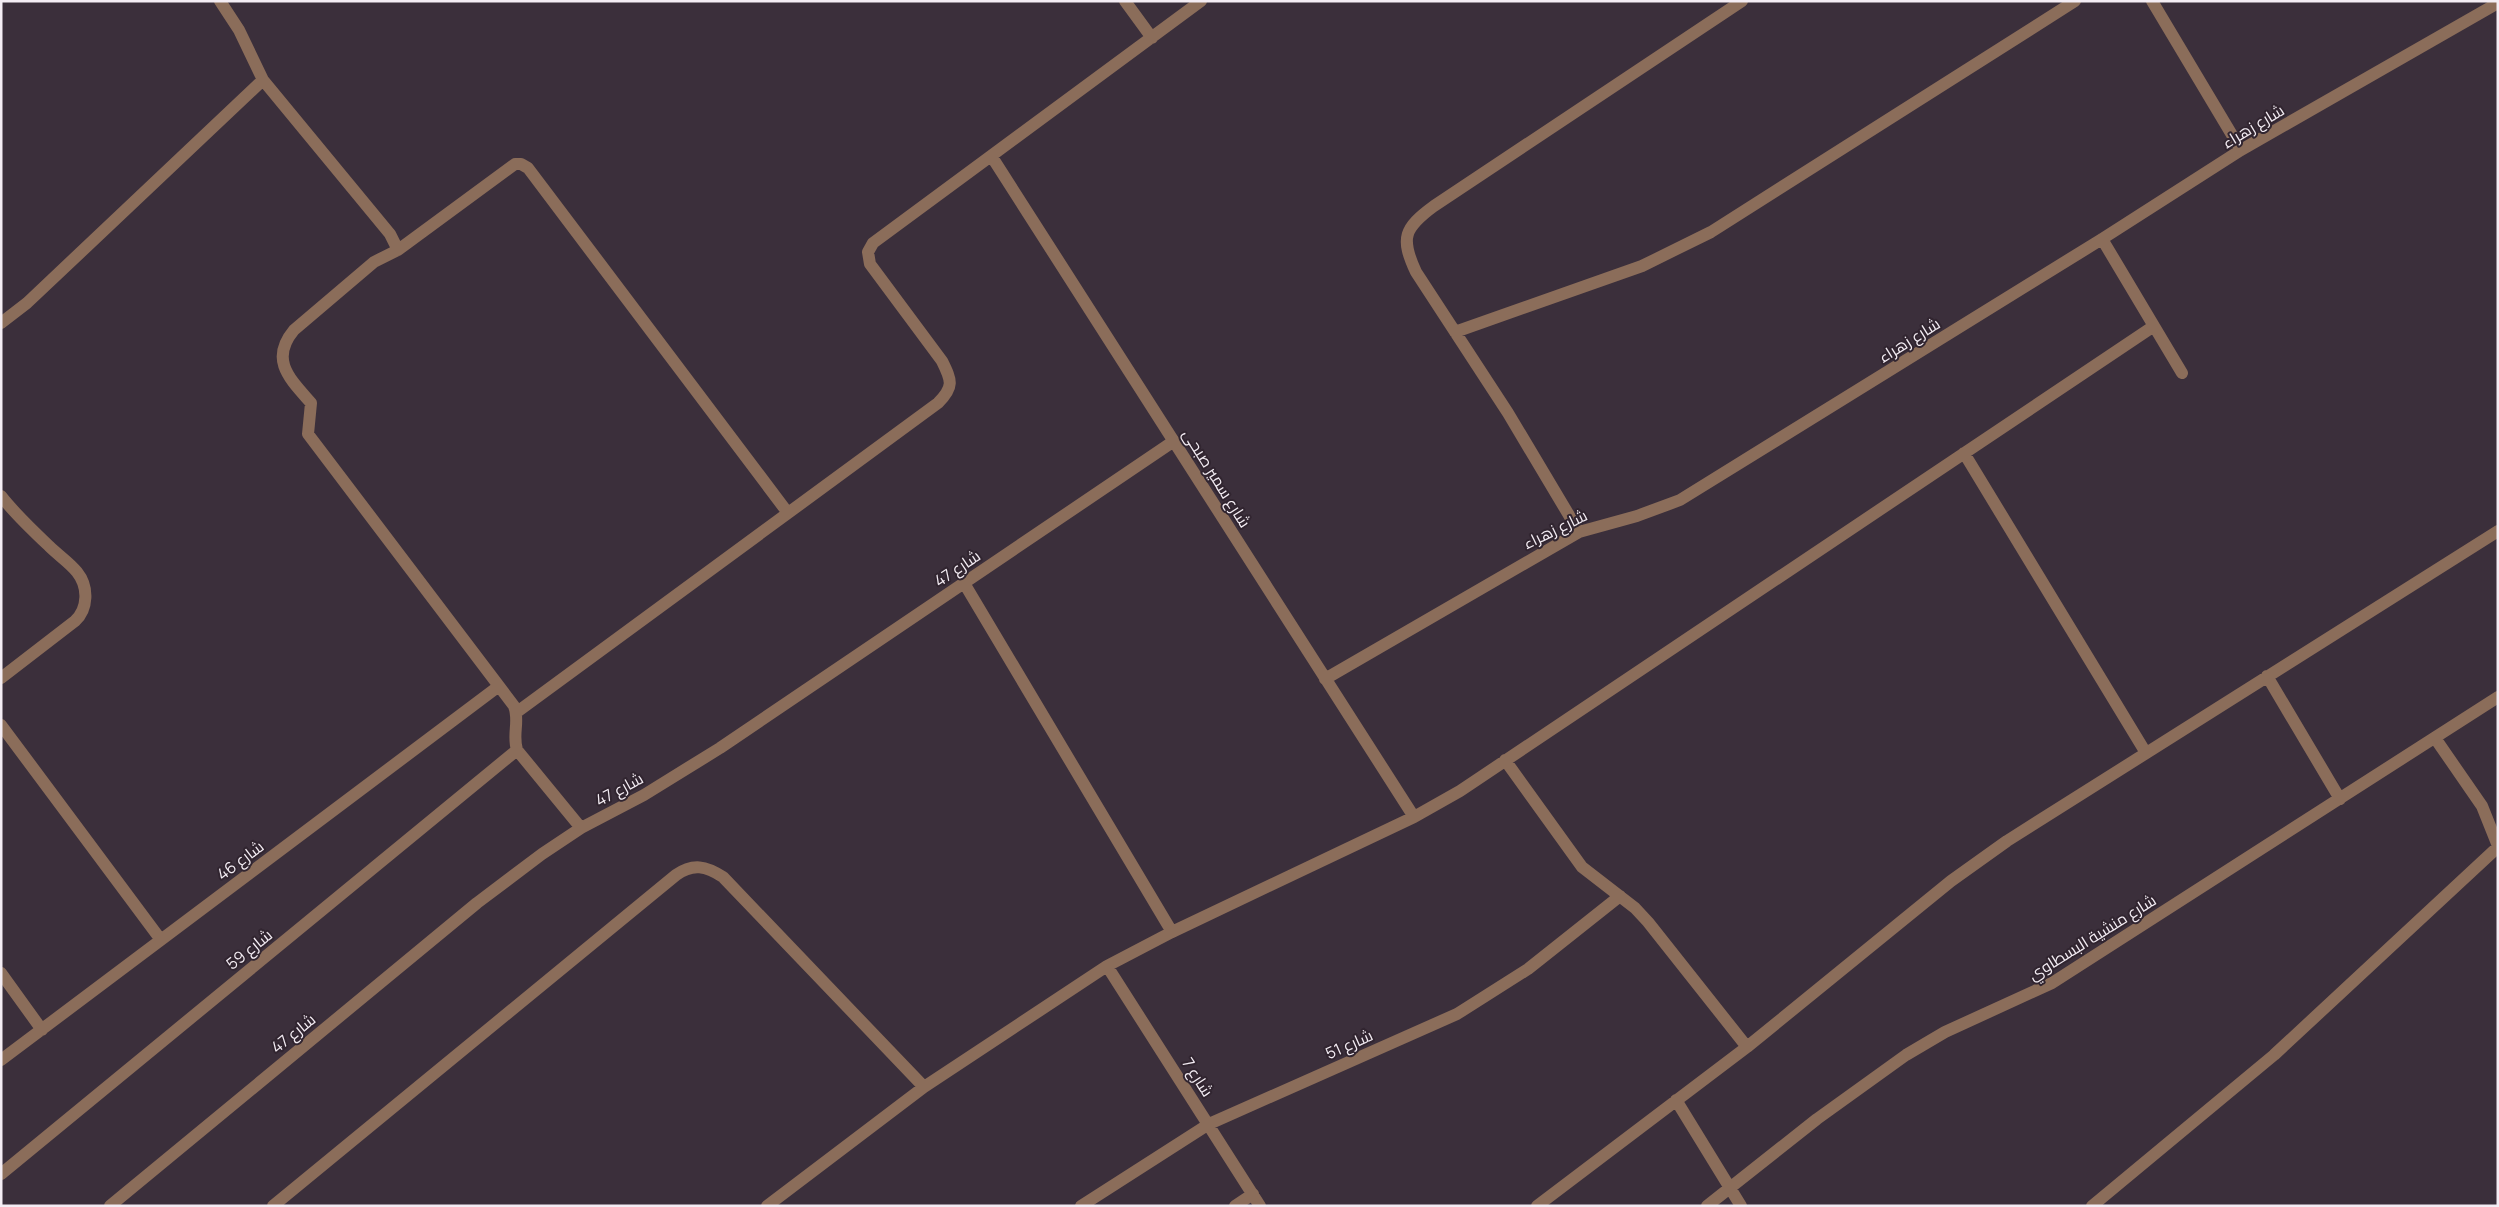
<svg xmlns="http://www.w3.org/2000/svg" width="2499" height="1207" font-family="Manrope,Cairo,sans-serif">
<style>
.lines{fill:none;stroke-linecap:round;stroke-linejoin:round}
.minor{stroke:#8b6d5a;stroke-width:12}
.labels{text-anchor:middle;stroke-width:4;stroke-linejoin:round;paint-order:stroke}
.street-label{font-size:16px;fill:#f4edf4;stroke:#312530}
</style>
<rect width="100%" height="100%" fill="#3b2f3b"/>
<g class="lines">
<path class="minor" d="M220 1 239 30 263 80 390 234 398 250 374 262 294 330C269 360 290 379 311 403L308 434 514 706C520 721 512 734 517 750L581 828
M1125 1 1152 38
M2152 1 2241 150
M992 157 1414 817
M2102 239 2182 373
M398 250 515 164H521L528 168 788 513
M1 323 27 303 263 80
M1455 332 1642 266 1711 232 2075 1
M1964 453 2146 753
M1 496C15 514 32 530 49 546 58 555 70 563 77 572 89 587 88 609 75 621L1 678
M1579 532 1508 413 1416 272C1400 238 1404 228 1434 206L1742 1
M964 583 1172 932
M2267 676 2340 799
M1325 679 1579 532 1637 516 1680 500 2102 239 2241 150 2498 3
M517 712 938 403C954 387 952 381 942 361L870 264 868 252 873 243 1201 1
M1 725 161 940
M2435 738 2482 806 2498 846
M1505 760 1582 867 1635 908 1648 922 1747 1047
M1107 966 1260 1206
M1 973 42 1030
M1 1060 499 686
M1676 1100 1741 1206
M1 1174 517 750
M110 1206 477 903 542 854 581 828 644 795 720 748 1174 441
M273 1206 676 875C693 863 706 866 723 877L924 1087
M767 1206 924 1087 1107 966 1172 932 1414 817 1460 791 2154 326
M1081 1206 1209 1124 1457 1014 1528 969 1620 896
M1235 1206 1253 1194
M1537 1206 1747 1047 1951 881 2007 841 2498 531
M1707 1206 1817 1119 1906 1055 1945 1032 2052 983 2498 697
M2092 1206 2274 1055 2498 847"/>
</g>
<g class="labels">
<g class="street-label">
<text transform="translate(2253 126) rotate(-31)" y="6">شارع زهراء</text>
<text transform="translate(1909 340) rotate(-32)" y="6">شارع زهراء</text>
<text transform="translate(1217 478) rotate(58)" y="6">شارع سمير صبحى</text>
<text transform="translate(1555 529) rotate(-26)" y="6">شارع زهراء</text>
<text transform="translate(957 568) rotate(-34)" y="6">شارع 47</text>
<text transform="translate(619 789) rotate(-29)" y="6">شارع 47</text>
<text transform="translate(240 860) rotate(-37)" y="6">شارع 46</text>
<text transform="translate(2092 937) rotate(-32)" y="6">شارع منشية البسطاوي</text>
<text transform="translate(249 949) rotate(-39)" y="6">شارع 59</text>
<text transform="translate(293 1033) rotate(-39)" y="6">شارع 47</text>
<text transform="translate(1349 1044) rotate(-24)" y="6">شارع 51</text>
<text transform="translate(1198 1077) rotate(57)" y="6">شارع 7</text>
</g>
</g>
<rect width="2499" height="1207" fill="none" stroke="#f4edf4" stroke-width="5"/>
</svg>
